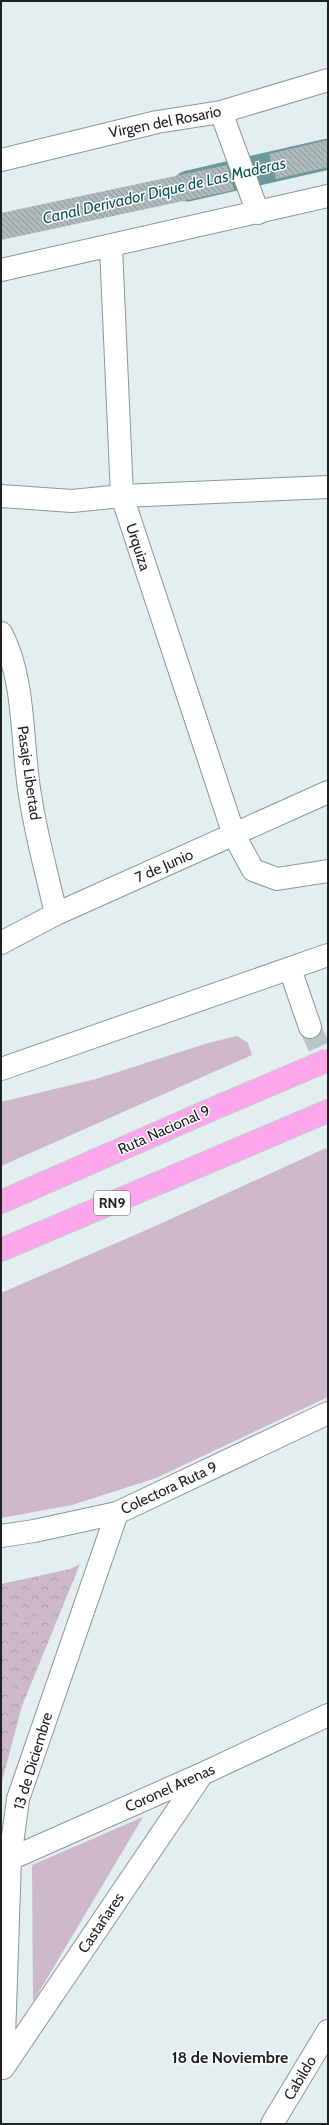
<svg xmlns="http://www.w3.org/2000/svg" width="329" height="2125" font-family="Cabin,sans-serif">
<style>
.grass{fill:#ccb8c8}
.park{fill:url(#park-crowns)}
.lines{fill:none;stroke-linecap:round;stroke-linejoin:round}
.canal{stroke:#6a989b;stroke-width:31}
.building{fill:url(#building-back-hatch)}
.minor-tunnel{stroke:#bbc5c6;stroke-width:22;stroke-dasharray:22 11;stroke-linecap:butt}
.minor-casing{stroke:#8c9797;stroke-width:24}
.tertiary-casing{stroke:#8c9797;stroke-width:24}
.motorway-casing{stroke:#c9caca;stroke-width:24}
.minor{stroke:#fff;stroke-width:22}
.tertiary{stroke:#fff;stroke-width:22}
.motorway{stroke:#fca7ed;stroke-width:22}
.motorway-bridge-casing{stroke:#c9caca;stroke-width:24;stroke-linecap:butt}
.motorway-bridge{stroke:#fca7ed;stroke-width:22}
.labels{text-anchor:middle;stroke-width:3;stroke-linejoin:round;paint-order:stroke}
.shield{fill:#fff;stroke:#626465;stroke-width:1}
.shield-label{font-size:14px;font-weight:bold;fill:#1e2223}
.street-label{font-size:15px;fill:#1e2223;stroke:#fff}
.water-label{font-size:16px;font-style:italic;fill:#12555a;stroke:#fff}
.neighbourhood-label{font-size:16px;font-weight:bold;fill:#1e2223;stroke:#fff}
</style>
<defs>
<pattern id="park-crowns" width="20" height="18" patternUnits="userSpaceOnUse"><rect width="20" height="18" fill="#ccb8c8"/><path d="M2 6a3 3 0 1 1 6 0M12 15a3 3 0 1 1 6 0" fill="none" stroke="#af9eac"/></pattern>
<pattern id="building-back-hatch" width="6" height="6" patternUnits="userSpaceOnUse"><rect width="6" height="6" fill="#afbabb"/><path d="M-1 5l2 2M0 0l6 6M5-1l2 2" fill="none" stroke="#8e9798"/></pattern>
</defs>
<rect width="100%" height="100%" fill="#e2eeef"/>
<path class="grass" d="M237 1036 248 1043 252 1055 1 1166V1102L96 1079 208 1043Z
M326 1148 328 1153V1397L156 1478 72 1505 1 1518V1293L151 1228Z
M143 1817 33 2002 32 1865Z"/>
<path class="park" d="M80 1564 22 1706 1 1785V1584L70 1569Z"/>
<g class="lines">
<path class="canal" d="M188 186 328 154"/>
</g>
<path class="building" d="M328 140V167L276 179 269 154Z
M227 165 234 190 230 191 1 240V213Z"/>
<g class="lines">
<path class="minor-tunnel" d="M310 1027 328 1067"/>
<defs>
<path id="minor" d="M221 112 258 213
M1 160 157 122 221 112 328 80
M111 247 122 496 234 835 253 870 277 879 328 871
M1 270 328 196
M1 496 72 501 122 496 328 487
M1 633C26 680 21 743 30 795 36 835 47 874 56 914
M1 943 56 914 328 792
M290 969 310 1027
M10 1859 202 1774 328 1715
M3 2068 10 1859 18 1799 117 1513
M3 2068 202 1774
M272 2124 328 2031"/>
<path id="tertiary" d="M1 1069 328 955
M1 1536 34 1531 117 1513 328 1413"/>
<path id="motorway" d="M1 1202 208 1111
M1 1250 328 1111"/>
</defs>
<use href="#minor" class="minor-casing"/>
<use href="#tertiary" class="tertiary-casing"/>
<use href="#motorway" class="motorway-casing"/>
<use href="#minor" class="minor"/>
<use href="#tertiary" class="tertiary"/>
<use href="#motorway" class="motorway"/>
<defs>
<path id="motorway-bridge" d="M208 1111 328 1060"/>
</defs>
<use href="#motorway-bridge" class="motorway-bridge-casing"/>
<use href="#motorway-bridge" class="motorway-bridge"/>
</g>
<g class="labels">
<rect class="shield" x="94" y="1191" width="36" height="24" rx="3"/>
<g class="shield-label">
<text x="112" y="1208">RN9</text>
</g>
<g class="street-label">
<text transform="translate(165 122) rotate(-11)" y="5">Virgen del Rosario</text>
<text transform="translate(138 547) rotate(72)" y="5">Urquiza</text>
<text transform="translate(29 773) rotate(82)" y="5">Pasaje Libertad</text>
<text transform="translate(164 866) rotate(-24)" y="5">7 de Junio</text>
<text transform="translate(164 1130) rotate(-24)" y="5">Ruta Nacional 9</text>
<text transform="translate(169 1488) rotate(-25)" y="5">Colectora Ruta 9</text>
<text transform="translate(33 1761) rotate(-73)" y="5">13 de Diciembre</text>
<text transform="translate(170 1788) rotate(-24)" y="5">Coronel Arenas</text>
<text transform="translate(101 1923) rotate(-56)" y="5">Castañares</text>
<text transform="translate(300 2078) rotate(-59)" y="5">Cabildo</text>
</g>
<g class="water-label">
<text transform="translate(164 190) rotate(-13)" y="6">Canal Derivador Dique de Las Maderas</text>
</g>
<g class="neighbourhood-label">
<text x="230" y="2063">18 de Noviembre</text>
</g>
</g>
<rect width="329" height="2125" fill="none" stroke="#1e2223" stroke-width="4"/>
</svg>
